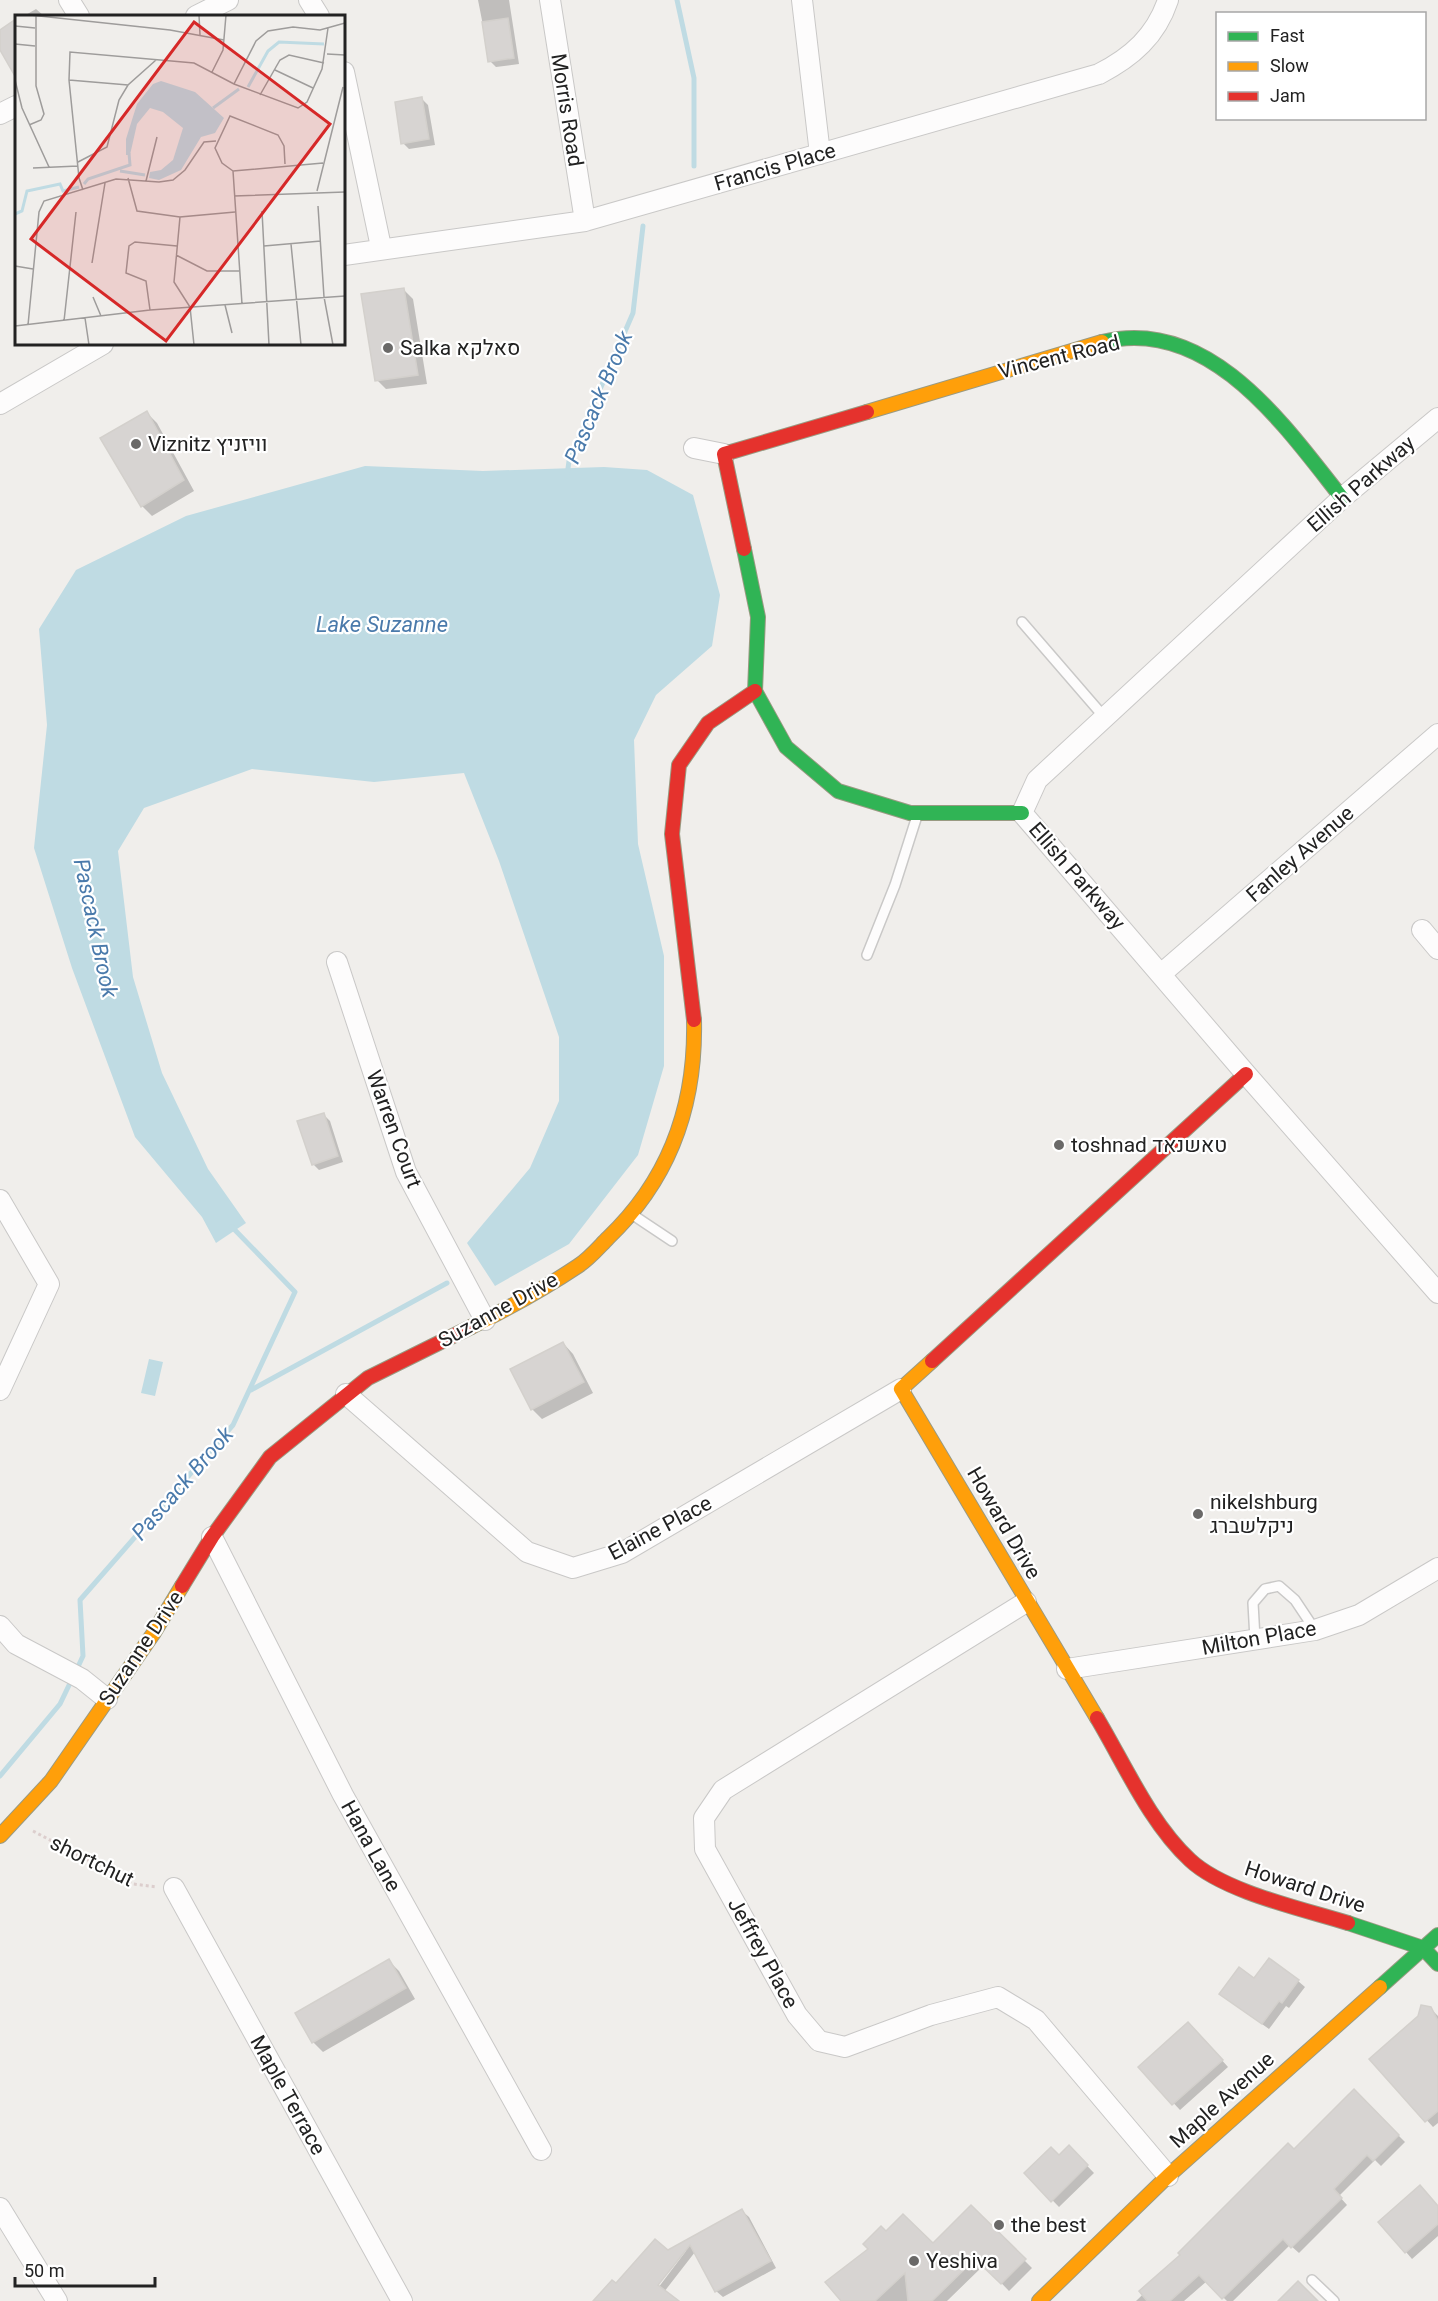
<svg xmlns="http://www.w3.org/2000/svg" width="1438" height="2301" font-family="Roboto,Heebo,sans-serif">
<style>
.water{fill:#bfdbe3}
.shadow{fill:#0003;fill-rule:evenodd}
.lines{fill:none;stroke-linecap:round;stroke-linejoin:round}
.stream{stroke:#bfdbe3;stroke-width:5}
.building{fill:#d7d4d2;stroke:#d3d0cc;stroke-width:1.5}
.lane-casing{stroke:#c9c8c7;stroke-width:12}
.street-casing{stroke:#c9c8c7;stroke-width:22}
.fast-casing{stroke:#999a82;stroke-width:16}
.slow-casing{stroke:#999a82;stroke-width:16}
.jam-casing{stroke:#999a82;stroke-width:16}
.path{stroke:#dccecd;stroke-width:3;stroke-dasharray:3 3;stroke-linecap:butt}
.lane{stroke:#fdfcfc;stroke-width:9}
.street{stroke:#fdfcfc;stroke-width:20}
.fast{stroke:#30b455;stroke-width:14}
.slow{stroke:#ff9f0a;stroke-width:14}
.jam{stroke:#e5322d;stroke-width:14}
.poi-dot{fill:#6a6968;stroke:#fff;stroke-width:2}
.labels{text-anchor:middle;stroke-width:4.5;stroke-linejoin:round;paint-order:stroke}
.street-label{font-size:21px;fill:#222;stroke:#fff}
.poi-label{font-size:21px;fill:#222;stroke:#fff;text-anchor:start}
.water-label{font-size:22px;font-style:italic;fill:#4a7aab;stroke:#fff}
.inset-river{fill:none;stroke:#bfdbe3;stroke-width:3}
.inset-road{fill:none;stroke:#9e9c9b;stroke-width:1.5}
.view{fill:#d62828;fill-opacity:0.15;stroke:#d62828;stroke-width:3}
.inset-edge{fill:none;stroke:#222;stroke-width:3}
</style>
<rect width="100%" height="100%" fill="#f0eeeb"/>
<path class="water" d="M365 466 483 471 604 467 647 470 693 495 720 595 712 646 656 695 634 740 638 844 664 956V1066L638 1155 569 1244 495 1286 467 1243 530 1168 559 1101V1037L499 861 464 773 374 782 252 769 144 808 118 851 133 977 162 1073 208 1169 246 1223 216 1243 202 1217 135 1137 72 968 34 848 47 725 39 629 76 570 186 516Z
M149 1359 163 1362 155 1396 141 1393Z"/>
<path class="shadow" d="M478 0H509L519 64 496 67 490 61Z
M36 9 44 16H24Z
M16 21V71L0 47V31Z
M422 99 428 105 435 145 409 149 403 143Z
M404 290 413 299 427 384 386 389 377 380Z
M147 413 157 423 194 491 152 516 142 506Z
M323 1114 330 1121 343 1162 319 1170 313 1164Z
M563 1343 573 1354 593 1393 542 1419 532 1409Z
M389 1961 399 1971 415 1999 323 2052 313 2042Z
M1254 1980 1298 1981 1305 1987 1289 2008 1286 2006 1269 2029 1228 2000Z
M1430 2008 1438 2016V2123L1433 2127 1372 2060Z
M1195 2030 1228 2067 1180 2110 1140 2067Z
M1354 2091 1405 2142 1381 2166 1375 2160 1339 2196 1347 2205 1299 2253 1290 2245 1233 2301H1227L1207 2281 1184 2301H1136Z
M1069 2147 1094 2173 1059 2207 1026 2173 1059 2157Z
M971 2207 1032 2268 1009 2291 984 2265 947 2301H843L870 2250 886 2233 933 2245Z
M1438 2207V2236L1412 2259 1406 2252Z
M742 2211 749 2217 776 2268 723 2297 716 2291 695 2252 664 2292 677 2301H598L616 2285 668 2252ZM683 2251H686L655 2292 653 2290Z"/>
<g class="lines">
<path class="stream" d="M677 0 694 78V166
M567 476 569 461 633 313 643 226
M251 1390 447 1283
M76 1671 83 1656 80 1600 233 1425 295 1292 232 1227
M0 1776 60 1704 72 1679"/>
</g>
<path class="building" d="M508 18 514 58 488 62 482 22Z
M16 19V78L0 50V30Z
M422 97 429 139 401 144 395 102Z
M404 288 418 375 375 381 361 294Z
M147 411 184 480 141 507 100 438Z
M324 1113 338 1156 312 1165 297 1121Z
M563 1342 584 1382 531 1410 510 1369Z
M1269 1958 1299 1980 1282 2003 1279 2001 1262 2024 1219 1994 1239 1967 1254 1978Z
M389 1959 406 1988 312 2043 295 2013Z
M1421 2005 1431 2007 1438 2021V2111L1425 2122 1369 2059 1418 2016Z
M1188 2022 1223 2060 1172 2105 1138 2067Z
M1354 2089 1399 2135 1373 2161 1367 2155 1334 2189 1342 2198 1291 2248 1283 2239 1222 2299 1199 2275 1170 2301H1147L1139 2291 1180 2255 1178 2253 1288 2143 1294 2149Z
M1069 2145 1088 2165 1051 2202 1024 2173 1051 2147 1059 2155Z
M1420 2185 1438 2206V2224L1405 2253 1378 2222Z
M971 2205 1026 2259 1001 2284 975 2259 932 2301H908L905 2273 875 2301H841L825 2282 868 2249 863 2244 881 2226 886 2231 903 2214 933 2243Z
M742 2209 771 2261 715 2292 690 2245 658 2285 679 2301H593L612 2280 616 2283 655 2239 668 2250Z
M1298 2281 1318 2301H1278Z"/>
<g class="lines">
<defs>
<path id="lane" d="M1022 622 1105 718
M867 955 895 885 917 816
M633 1215 672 1241
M1255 1639 1253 1603 1265 1589 1279 1586 1295 1600 1315 1630
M1312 2280 1334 2301"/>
<path id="street" d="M69 0 79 16
M309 0 319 16
M550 0 585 221
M802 0 820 154
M196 16 228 0
M344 72 381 247
M0 114 16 106
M344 255 585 221 1099 74C1132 57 1156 36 1168 0
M0 404 103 344
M1438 418 1342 498 1037 780 1022 813 1246 1074 1438 1293
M694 448 724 454
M1422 930 1438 949
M337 962 406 1172 485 1320
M1161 974 1438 734
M0 1200 49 1284 0 1390
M346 1394 527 1552 573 1568 622 1553 901 1389
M212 1537 343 1795 541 2150
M1026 1602 723 1790 704 1818 705 1849 797 2015 819 2041 845 2047 931 2015 998 1997 1036 2020 1168 2176
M0 1626 16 1644 82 1679 107 1699
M1067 1669 1315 1630 1359 1615 1438 1568
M174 1888 402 2301
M0 2208 57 2301"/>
<path id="fast" d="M1102 342C1209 315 1285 426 1342 498
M744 549 758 617 755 691 786 747 838 791 910 813H1022
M1348 1923 1423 1948 1438 1964
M1380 1987 1438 1935"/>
<path id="slow" d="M867 412 1102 342
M471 1327C507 1309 545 1288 578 1266 589 1259 599 1247 608 1238 670 1179 696 1104 694 1020
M932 1361 901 1389 1097 1718
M0 1836 51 1781 153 1634 182 1586
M1039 2301 1168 2176 1380 1987"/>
<path id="jam" d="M744 549 724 454 867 412
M694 1020 672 834 679 765 708 723 755 691
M932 1361 1246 1074
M182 1586 212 1537 270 1457 368 1378 471 1327
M1097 1718C1125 1765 1150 1823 1190 1860 1224 1892 1303 1909 1348 1923"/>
</defs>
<use href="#lane" class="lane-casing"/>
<use href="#street" class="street-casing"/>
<use href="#fast" class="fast-casing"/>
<use href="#slow" class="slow-casing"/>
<use href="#jam" class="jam-casing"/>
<path class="path" d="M33 1831 133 1884 157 1887"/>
<use href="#lane" class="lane"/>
<use href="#street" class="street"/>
<use href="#fast" class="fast"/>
<use href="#slow" class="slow"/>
<use href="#jam" class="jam"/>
</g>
<g class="poi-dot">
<circle cx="388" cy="348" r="6"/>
<circle cx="136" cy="444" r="6"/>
<circle cx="1059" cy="1145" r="6"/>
<circle cx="1198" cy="1514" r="6"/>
<circle cx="999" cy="2225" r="6"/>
<circle cx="914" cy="2261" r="6"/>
</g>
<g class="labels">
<g class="street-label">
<text transform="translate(567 110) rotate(81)" y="7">Morris Road</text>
<text transform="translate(775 167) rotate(-16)" y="7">Francis Place</text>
<text transform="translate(1059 357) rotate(-14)" y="7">Vincent Road</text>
<text transform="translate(1361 484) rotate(-41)" y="7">Ellish Parkway</text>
<text transform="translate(1300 854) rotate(-41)" y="7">Fanley Avenue</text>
<text transform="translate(1077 876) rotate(49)" y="7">Ellish Parkway</text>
<text transform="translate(394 1129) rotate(70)" y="7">Warren Court</text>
<text transform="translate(498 1310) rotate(-29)" y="7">Suzanne Drive</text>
<text transform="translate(1004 1523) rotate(60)" y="7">Howard Drive</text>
<text transform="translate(660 1528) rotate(-28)" y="7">Elaine Place</text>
<text transform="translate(1259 1638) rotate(-10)" y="7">Milton Place</text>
<text transform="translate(141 1648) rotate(-56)" y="7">Suzanne Drive</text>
<text transform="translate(371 1846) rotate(61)" y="7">Hana Lane</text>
<text transform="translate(92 1861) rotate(26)" y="7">shortchut</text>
<text transform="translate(1305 1887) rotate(18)" y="7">Howard Drive</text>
<text transform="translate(763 1953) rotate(61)" y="7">Jeffrey Place</text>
<text transform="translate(288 2095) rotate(61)" y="7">Maple Terrace</text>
<text transform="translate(1222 2100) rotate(-42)" y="7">Maple Avenue</text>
</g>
<g class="poi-label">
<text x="400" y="355">Salka סאלקא</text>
<text x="148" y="451">Viznitz וויזניץ</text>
<text x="1071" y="1152">toshnad טאשנאד</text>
<text x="1210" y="1509">nikelshburg<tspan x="1210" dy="24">ניקלשברג</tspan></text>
<text x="1011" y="2232">the best</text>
<text x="926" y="2268">Yeshiva</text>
</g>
<g class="water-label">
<text transform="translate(598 397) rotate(-67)" y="8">Pascack Brook</text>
<text x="382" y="632">Lake Suzanne</text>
<text transform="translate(96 928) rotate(78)" y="8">Pascack Brook</text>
<text transform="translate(182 1483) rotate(-49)" y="8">Pascack Brook</text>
</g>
</g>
<g transform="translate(15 15)">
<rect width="330" height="330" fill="#f0eeeb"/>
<path d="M146 66 180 77 209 103 200 118 186 122 166 155 144 165 134 163 135 157 146 155 158 145 168 113 148 97 135 93 122 109 115 140H111V124L122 89 138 69Z" fill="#bfdbe3"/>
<path class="inset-river" d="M233 72 253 36 264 27 309 29M198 93 224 74M105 156 130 160M69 169 73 164 115 150 114 138M0 199 7 196 12 176 45 169 48 176 64 172"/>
<path class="inset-road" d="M15 0 155 15 209 25M184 0 185 20M0 11 20 13M0 29 20 31M312 39 330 40M260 55 298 73M197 57 208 35 211 0M0 65 7 93 34 152M54 65 113 70M219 69 241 26 253 16 278 12 305 15 330 8M245 80 265 45 274 40 309 48M14 110 26 105 29 99 21 71V1M63 147 92 132 104 85 113 70 141 45M18 153 63 151M218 156 207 148 200 133 215 101 263 120 269 131 270 149M218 156 227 289M218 156 308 148M113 163 122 196 165 202M131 166 142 122M68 175 64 163 54 65 55 37 179 48 219 69 283 93 292 87 307 54 313 13M302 176 328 72M219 181 330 177M303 191 309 282 318 330M247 196 254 330M276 229 286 330M249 231 306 226M161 240 192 256H224M77 248 90 168M0 251 18 254M78 282 86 301M210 290 217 318M135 295 131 266 111 258 114 231 120 227 162 231M70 303 74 330M49 306 61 197M13 310 24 197 29 186 101 164 144 167 158 165 170 155 189 127 201 126M0 311 135 295 330 281M179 330 175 292 159 267 165 202 220 197"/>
<path class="view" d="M179 7 315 109 151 326 16 224Z"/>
<rect width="330" height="330" class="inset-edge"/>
</g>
<rect x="1216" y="12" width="210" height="108" fill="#ffffff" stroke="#a7a7a7" stroke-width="1.5"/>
<rect x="1228" y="32" width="30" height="9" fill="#30b455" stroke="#a7a7a7" stroke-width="1.5"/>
<text x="1270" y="42" font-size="18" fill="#222222">Fast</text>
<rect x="1228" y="62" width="30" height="9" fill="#ff9f0a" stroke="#a7a7a7" stroke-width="1.5"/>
<text x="1270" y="72" font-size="18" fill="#222222">Slow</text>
<rect x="1228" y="92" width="30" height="9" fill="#e5322d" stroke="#a7a7a7" stroke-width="1.5"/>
<text x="1270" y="102" font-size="18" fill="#222222">Jam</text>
<path d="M15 2277v9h140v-9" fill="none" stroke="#222222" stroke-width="3"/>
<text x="24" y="2277" font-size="18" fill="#222222" stroke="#ffffff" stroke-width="4.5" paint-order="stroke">50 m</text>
</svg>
